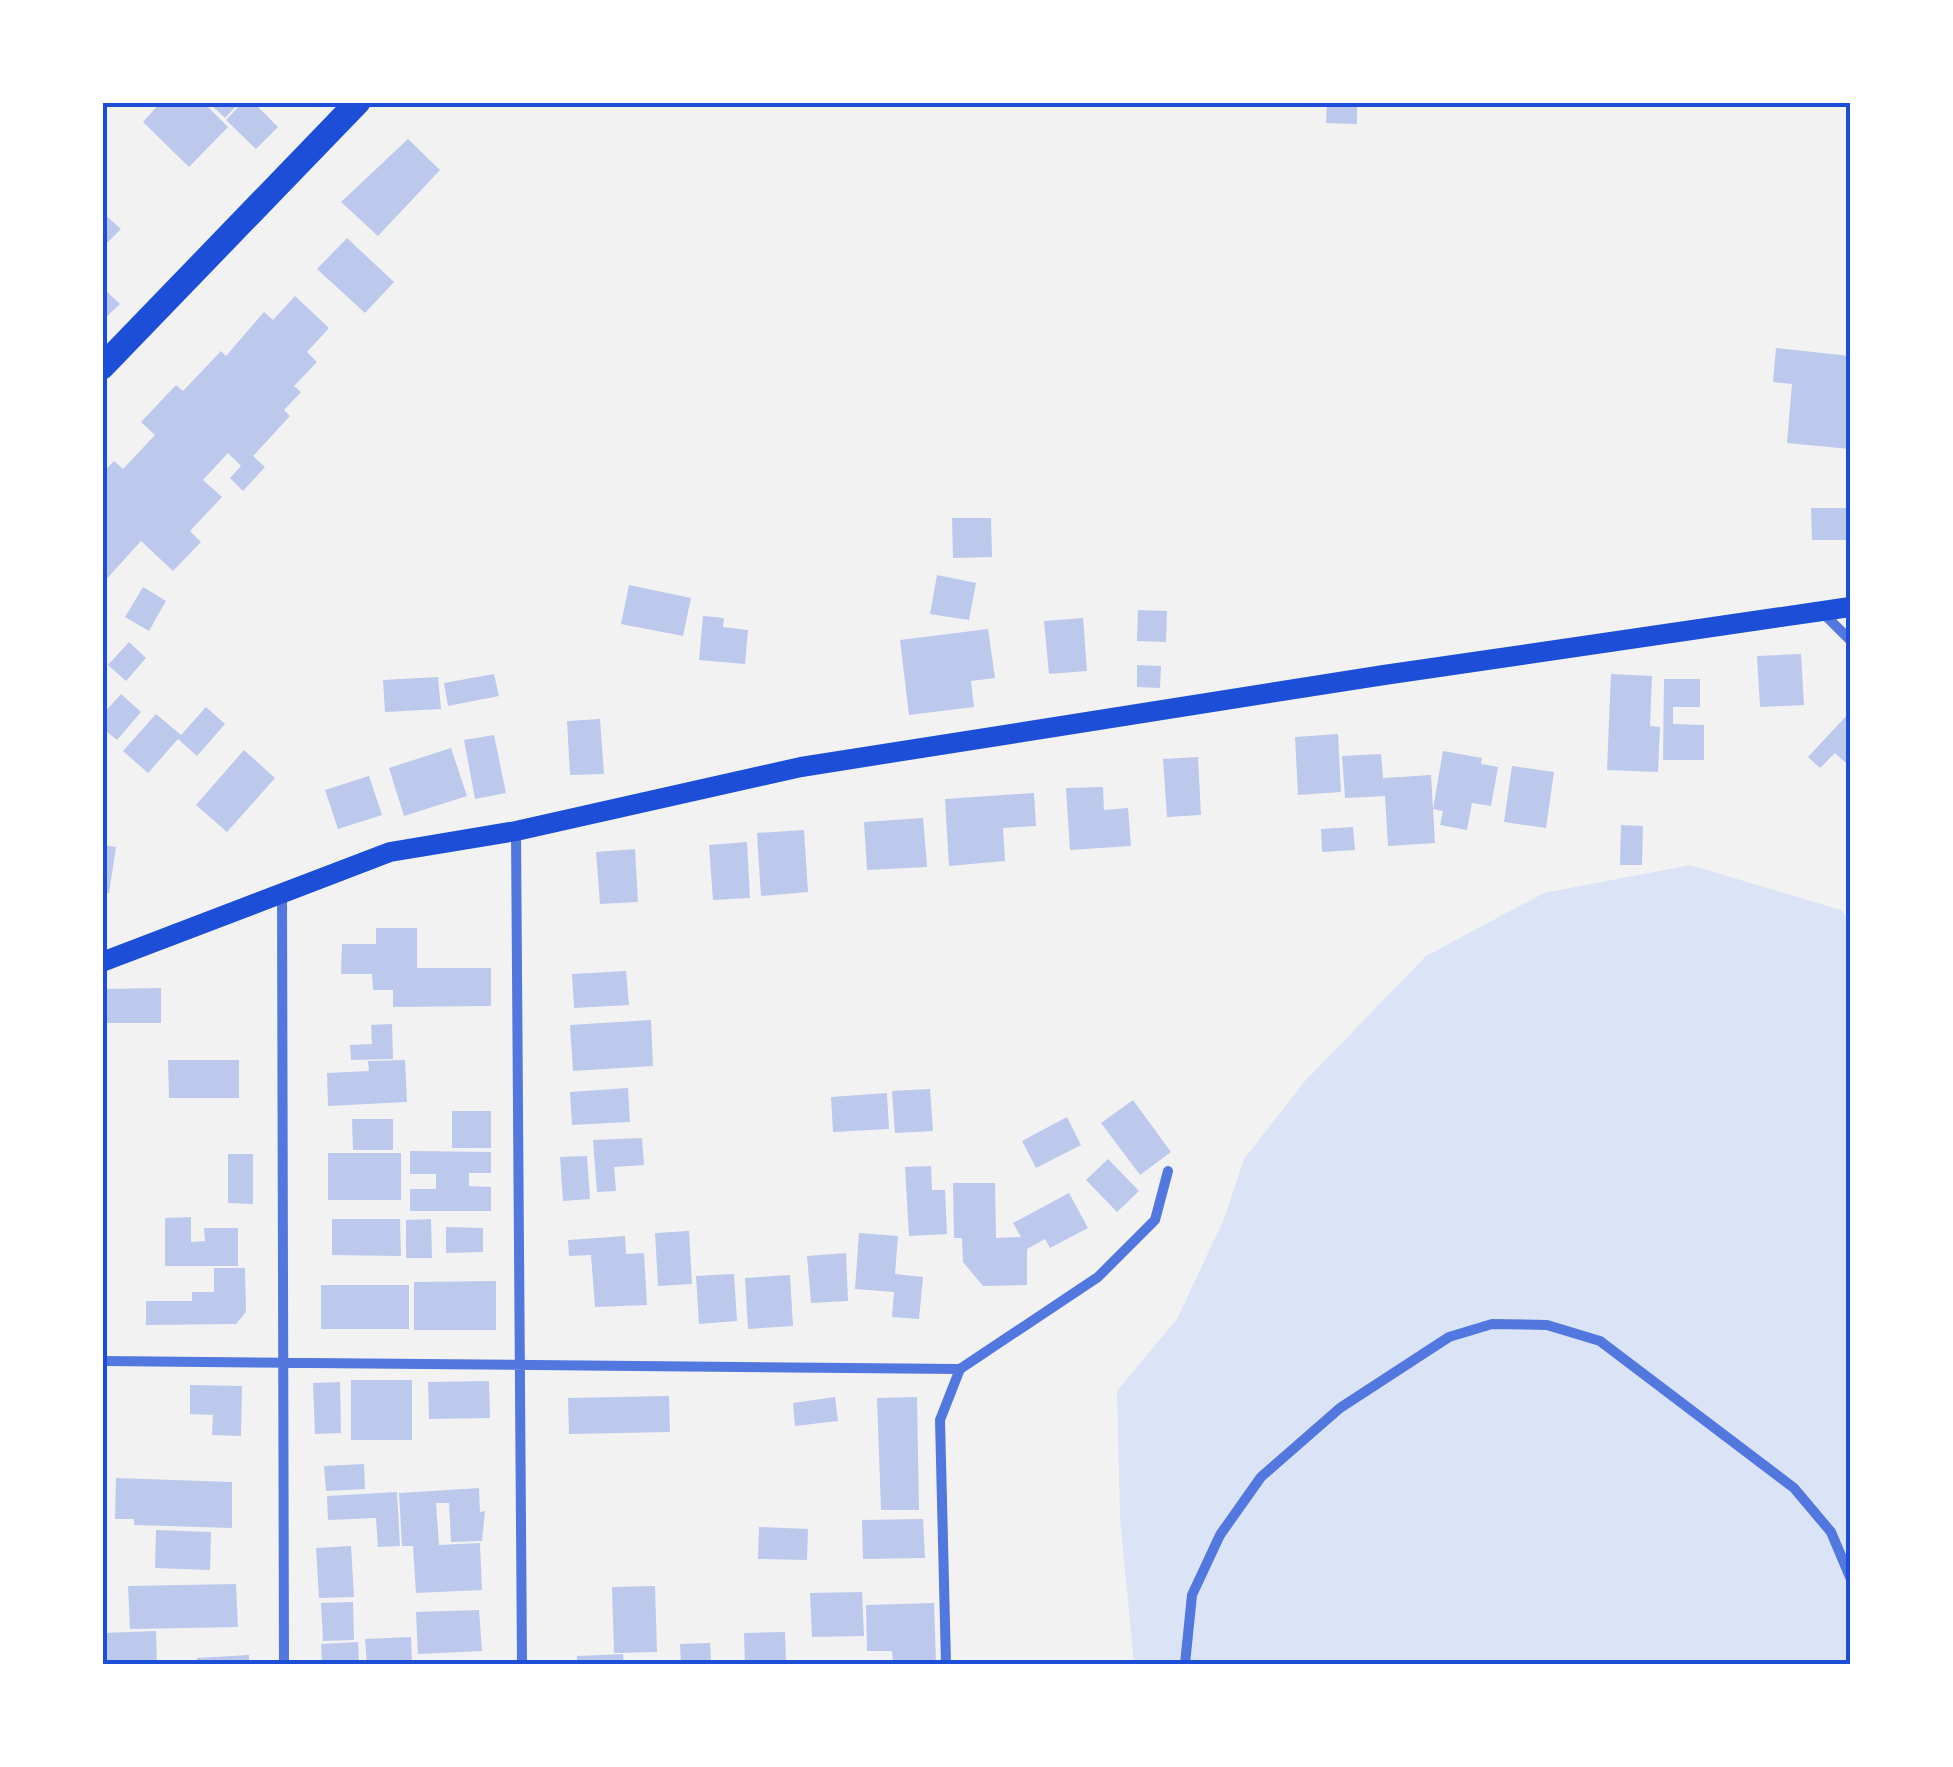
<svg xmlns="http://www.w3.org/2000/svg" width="1953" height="1767" font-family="Manrope,sans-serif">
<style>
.green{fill:#dbe4f7}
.building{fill:#bdc9ec}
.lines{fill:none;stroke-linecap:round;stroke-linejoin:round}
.minor{stroke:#5277de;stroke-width:10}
.secondary{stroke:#1d4ed8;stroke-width:20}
.primary{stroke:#1d4ed8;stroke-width:25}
.neatline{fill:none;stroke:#1d4ed8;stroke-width:4}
</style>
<rect width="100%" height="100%" fill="#f2f2f2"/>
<path class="green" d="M1690 865 1841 910 1850 922V1664H1134L1120 1518 1117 1391 1177 1319 1224 1219 1244 1159 1305 1081 1426 956 1544 893Z"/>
<path class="building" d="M161 102H203L228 127 189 167 143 122Z
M208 102H240L225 118Z
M243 102H253L278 127 256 149 226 120Z
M1327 102H1357V124L1326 123Z
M408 139 440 170 378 236 341 202Z
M102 212 121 229 102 248Z
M347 238 394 282 365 313 317 269Z
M102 287 120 304 102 321Z
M295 296 329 328 307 352 317 362 294 386 301 392 284 410 290 416 253 456 265 467 243 491 230 478 241 466 228 453 203 480 222 497 190 531 201 542 173 571 141 541 102 584V474L114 461 123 469 155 435 141 422 176 385 183 391 221 351 226 356 264 312 273 320Z
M1776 348 1850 356V449L1787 443 1792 384 1773 382Z
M1811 508H1850V540H1812Z
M952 518H991L992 557 953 558Z
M937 575 976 583 969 620 930 614Z
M629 585 691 598 683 636 621 624Z
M143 587 166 601 149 631 125 617Z
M1138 610 1167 611 1166 642 1137 641Z
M703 616 724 618 723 627 748 630 745 664 699 660Z
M1083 618 1087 671 1049 674 1044 621Z
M988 629 995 678 971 681 974 707 909 715 900 640Z
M129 642 146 658 126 681 108 665Z
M1801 654 1804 705 1760 707 1757 656Z
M1137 665 1161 666 1160 688 1137 687Z
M494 674 499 696 448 706 444 683Z
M1611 674 1652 676 1650 726 1660 727 1658 772 1607 770Z
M438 677 441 709 385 712 383 680Z
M1664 679H1700V707H1673V724L1704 725V760H1663Z
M121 694 141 712 117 740 102 728V715Z
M206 707 225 724 197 756 178 739 148 773 123 751 156 714 181 735Z
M1850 712V761L1847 764 1835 753 1820 768 1808 757Z
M600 719 604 774 570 775 567 721Z
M1338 734 1341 792 1298 795 1295 737Z
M494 735 506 793 475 799 464 740Z
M451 748 467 796 404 816 389 768Z
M244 750 275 778 227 832 196 805Z
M1443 751 1482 758 1481 764 1498 767 1491 806 1472 803 1467 830 1440 825 1443 811 1433 809Z
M1381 754 1383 778 1431 775 1435 843 1388 846 1385 796 1345 798 1342 756Z
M1198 757 1201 815 1167 817 1163 759Z
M1512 766 1554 772 1546 828 1504 822Z
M369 776 382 815 338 829 325 790Z
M1103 787 1104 810 1128 808 1131 846 1070 850 1066 788Z
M1034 793 1036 826 1003 828 1005 861 949 866 945 799Z
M923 818 927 867 867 870 864 822Z
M1621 825 1643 826 1642 865H1620Z
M1353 827 1355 850 1322 852 1321 829Z
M804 830 808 892 761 896 757 833Z
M747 842 750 898 713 900 709 845Z
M102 845 116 847 109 893 102 892Z
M635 849 638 902 600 904 596 852Z
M376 928H417V968H491V1006L393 1007V990H373L372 974H341L342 944H376Z
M626 971 629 1005 574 1008 572 974Z
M161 988V1023H102V989Z
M651 1020 653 1066 573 1071 570 1025Z
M392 1024 393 1059 351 1060 350 1045 372 1044 371 1025Z
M168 1060H239V1098H169Z
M405 1060 407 1102 328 1106 327 1073 369 1071 368 1061Z
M628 1088 630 1122 572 1125 570 1092Z
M930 1089 933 1131 895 1133 892 1091Z
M887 1093 889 1129 833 1132 831 1097Z
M1133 1100 1171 1152 1140 1175 1101 1123Z
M452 1111H491V1148H452Z
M1067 1117 1081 1145 1036 1168 1022 1141Z
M352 1119H393V1150H353Z
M642 1138 644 1165 614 1167 616 1191 597 1192 593 1140Z
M410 1151 491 1152V1173H469V1186L491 1187V1211H410V1189H436V1174H410Z
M328 1153H401V1200H328Z
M228 1154H253V1204L228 1203Z
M587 1156 590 1199 563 1201 560 1157Z
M1108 1159 1139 1191 1117 1212 1086 1180Z
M931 1166 932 1190H945L947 1234 909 1236 905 1167Z
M953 1183H995L996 1238 1021 1237 1013 1223 1069 1193 1088 1228 1050 1248 1045 1239 1027 1249V1285L983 1286 963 1262 962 1238H954Z
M191 1217V1242L205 1241 204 1228H238V1266H165V1218Z
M332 1219H400L401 1256 332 1255Z
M431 1219 432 1258H406V1220Z
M446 1227 483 1228V1252L446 1253Z
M689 1231 692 1284 658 1286 655 1233Z
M859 1233 898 1236 895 1274 923 1277 919 1319 892 1317 894 1292 855 1289Z
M625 1236 626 1254 644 1253 647 1305 595 1307 591 1255 569 1256 568 1240Z
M846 1253 848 1301 811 1303 807 1256Z
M214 1268H245L246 1312 236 1324 146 1325V1301H192V1292H214Z
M734 1274 737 1321 699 1324 696 1276Z
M790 1275 793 1326 748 1329 745 1278Z
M496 1281V1330H414V1282Z
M321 1285H409V1329H321Z
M351 1380H412V1440H351Z
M489 1381 490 1418 429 1419 428 1382Z
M340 1382 341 1433 315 1434 313 1383Z
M190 1385 242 1386 241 1436 212 1435 213 1415 190 1414Z
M669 1396 670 1432 569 1434 568 1398Z
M835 1397 838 1421 795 1426 793 1403Z
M917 1397 919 1510H881L877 1398Z
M364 1464 365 1489 326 1491 324 1466Z
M116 1478 232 1482V1528L134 1525V1519H115Z
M479 1488 480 1512 485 1511 482 1541 451 1542 449 1503H436L439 1545 480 1543 482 1590 416 1593 413 1546H402L399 1493Z
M397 1492 400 1546 378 1547 376 1518 328 1520 327 1496Z
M923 1519 925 1558 863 1559 862 1520Z
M759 1527 808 1529 807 1560 758 1559Z
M156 1530 211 1532 210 1570 155 1568Z
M351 1546 354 1597 319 1598 316 1548Z
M236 1584 238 1627 130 1629 128 1586Z
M655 1586 657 1652 614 1653 612 1587Z
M862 1592 864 1636 812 1637 810 1593Z
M353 1602 354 1640 323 1641 321 1603Z
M934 1603 936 1664H893L892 1651H867L866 1605Z
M479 1610 482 1651 418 1654 416 1612Z
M156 1631 157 1664H106L104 1633Z
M785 1632 786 1664H745L744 1633Z
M411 1637 412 1664H367L365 1639Z
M358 1642 359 1664H322L321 1644Z
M710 1643 711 1664H681L680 1644Z
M623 1654 624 1664H577V1656Z
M249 1655V1664H197V1658Z"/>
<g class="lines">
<path class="minor" d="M1822 612 1850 640
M516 832 522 1664
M282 891 284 1664
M102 1361 960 1369
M960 1369 1098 1277 1155 1220 1168 1171
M946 1664 940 1420 960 1369
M1185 1664 1192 1595 1220 1535 1261 1477 1340 1408 1449 1337 1492 1324 1547 1325 1600 1341 1794 1488 1831 1532 1850 1577"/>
<path class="secondary" d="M102 962 390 852 516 831 801 767 1384 675 1850 607"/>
<path class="primary" d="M102 367 358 102"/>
</g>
<rect width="1953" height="1767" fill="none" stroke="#ffffff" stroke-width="210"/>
<rect x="105" y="105" width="1743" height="1557" class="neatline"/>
</svg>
